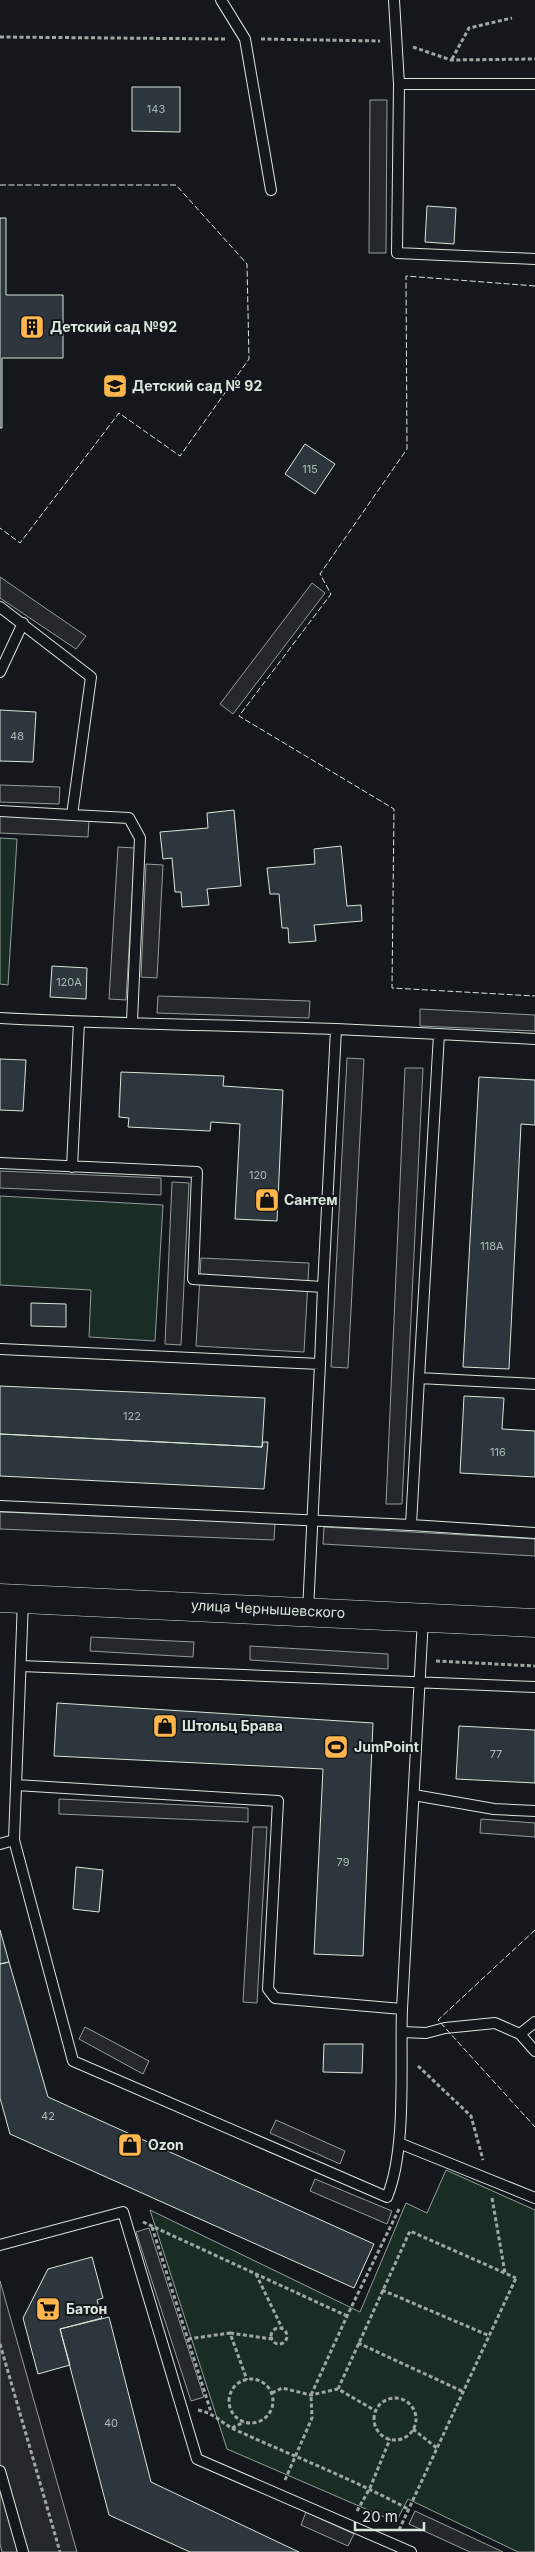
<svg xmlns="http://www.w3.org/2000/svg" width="535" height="2552" font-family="Inter,sans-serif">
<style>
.green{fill:#1a2d24;stroke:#939e99}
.parking{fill:#24282b;stroke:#939e99}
.building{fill:#2c363c;stroke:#d8e6dc}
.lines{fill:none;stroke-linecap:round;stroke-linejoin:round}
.service-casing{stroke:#d8e6dc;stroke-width:12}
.secondary-casing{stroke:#d8e6dc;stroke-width:29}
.path{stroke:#9da8a2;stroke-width:3;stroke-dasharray:4 2.5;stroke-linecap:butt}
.service{stroke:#14181c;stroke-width:10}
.secondary{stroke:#14181c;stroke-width:28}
.fence{stroke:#d8e6dc;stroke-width:1;stroke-dasharray:6 2.5;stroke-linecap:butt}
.labels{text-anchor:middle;stroke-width:4;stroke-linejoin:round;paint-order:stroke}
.number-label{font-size:11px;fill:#adbab4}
.poi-label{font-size:14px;font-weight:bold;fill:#d8e6dc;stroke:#14181c;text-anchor:start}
.street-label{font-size:14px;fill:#d8e6dc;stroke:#14181c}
</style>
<rect width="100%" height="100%" fill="#14181c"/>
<path class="green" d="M0 838 17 839 8 985 0 984Z
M0 1196 163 1205 155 1341 89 1337 91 1290 0 1285Z
M446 2170 535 2210V2552H518L408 2499 396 2522 227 2449 150 2210 360 2312 406 2203 427 2213Z"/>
<path class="parking" d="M370 100H387L386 253H369Z
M0 577 86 636 76 649 0 598Z
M312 583 325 593 233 714 220 704Z
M0 785 60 787 59 804 0 802Z
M0 816 89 820 88 837 0 833Z
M118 847 135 848 126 1000 109 999Z
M146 864 163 865 157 978 141 977Z
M158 996 310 1001 309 1018 157 1013Z
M420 1009 535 1015V1031L420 1026Z
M347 1058 364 1059 348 1368 331 1367Z
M405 1068H423L402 1504H386Z
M0 1171 161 1178V1195L0 1188Z
M172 1182 189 1183 181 1345 165 1344Z
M201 1258 309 1263 304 1352 196 1346Z
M0 1512 275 1523 274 1540 0 1529Z
M324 1527 535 1539V1556L323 1544Z
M91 1637 194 1642 193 1657 90 1651Z
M250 1646 388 1654V1669L250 1660Z
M59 1799 248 1808V1822L59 1814Z
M481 1819 535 1823V1837L480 1833Z
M253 1827H267L257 2003 243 2002Z
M85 2027 149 2061 143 2074 79 2039Z
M276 2120 345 2151 340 2164 270 2133Z
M315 2179 392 2211 387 2224 310 2191Z
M149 2228 204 2397 191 2401 136 2232Z
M0 2281 77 2552H2L0 2544Z
M415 2511 503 2552H470L409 2524Z
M306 2512 354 2534 348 2546 301 2525Z"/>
<path class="building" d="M132 87H180V132L132 131Z
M427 206 456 208 454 244 425 242Z
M0 218H6V295H63V358H2V428H0Z
M305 444 335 464 315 494 285 474Z
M0 710 36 712 33 762 0 761Z
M234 810 241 886 207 889 209 905 182 907 181 892H175L172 858 163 859 160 832 208 828 207 813Z
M341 846 347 906 361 905 362 921 314 925 316 941 289 943 288 928H282L279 894H270L267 868 315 864 314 849Z
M52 966 87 968 86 999 50 997Z
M0 1059 26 1060 23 1111 0 1110Z
M121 1072 224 1076 223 1086 283 1090 277 1221 235 1219 240 1124 211 1122 210 1131 128 1127 129 1118 119 1117Z
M479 1077 535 1080V1125L521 1124 509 1369 463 1367Z
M31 1303 66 1304V1327L31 1326Z
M0 1386 265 1398 262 1447 0 1434Z
M464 1396 504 1398 502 1429 535 1431V1477L460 1473Z
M0 1434 262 1447 263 1442H268L264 1489 0 1476Z
M57 1703 373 1723 363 1956 314 1954 323 1769 54 1756Z
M459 1726 535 1730V1783L456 1779Z
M76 1867 103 1870 99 1912 73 1909Z
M0 1930 9 1962 0 1964Z
M9 1962 48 2097 374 2244 354 2288 10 2134 0 2098V1964Z
M324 2044H363L362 2073 323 2072Z
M92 2257 103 2298 97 2300 102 2318 60 2329 70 2365 38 2374 23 2318 48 2269Z
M109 2317 151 2482 299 2552H190L109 2515 60 2329Z"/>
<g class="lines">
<defs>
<path id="service" d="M221 0 245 39 271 190
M394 0 399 84 397 253 535 259
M399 84H535
M0 607 91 677 72 815 0 811
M0 672 23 623
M72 815 129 818 140 838 132 1021
M0 1018C112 1024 224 1025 336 1029L323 1287 193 1279 197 1172 0 1163
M336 1029 439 1034
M535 1039 439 1034 419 1378 535 1384
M72 1167 79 1022
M0 1349 320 1364 308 1611
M320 1364 323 1287
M419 1378 411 1525 535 1533
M0 1506 411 1525
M21 1666 535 1687
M16 1785 278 1801 268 1989 275 1998 402 2009
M414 1795 494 1809 535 1811
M14 1840 23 1600
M0 1844 14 1840 73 2061 387 2197C407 2149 400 2063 402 2009 408 1879 416 1749 423 1618
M402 2032 426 2033 445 2028 495 2023 520 2034 535 2051
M520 2034 535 2022
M399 2143 535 2198
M0 2245 123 2212 197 2459 411 2552
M0 2471 23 2552"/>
<path id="secondary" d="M0 1598 535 1623"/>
</defs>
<use href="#service" class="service-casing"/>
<use href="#secondary" class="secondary-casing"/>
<path class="path" d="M0 37 225 39
M261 39 380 41
M413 47 451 60 535 59
M452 59 469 28 512 18
M436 1661 535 1666
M418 2066 471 2116 483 2160
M492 2198 505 2273
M143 2222 347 2316
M152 2227 211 2412
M256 2274 282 2328
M382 2290 490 2336
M271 2336a8 8 0 1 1 16 0a8 8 0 1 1-16 0Z
M230 2333 272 2339
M188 2339 230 2333 247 2380
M358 2343 464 2392
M0 2344 60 2552
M229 2401a22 22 0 1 1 44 0a22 22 0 1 1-44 0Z
M338 2389 410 2231 516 2278
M272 2393 282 2388 311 2395 338 2389 376 2411
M374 2419a21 21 0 1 1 42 0a21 21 0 1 1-42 0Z
M198 2410C215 2413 223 2425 238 2431 295 2457 353 2479 408 2509
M232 2428 244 2422
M413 2429 438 2449
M285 2480 312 2418 311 2395 347 2316 399 2209
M357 2511 370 2488 390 2439
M399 2530 516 2278"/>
<use href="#service" class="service"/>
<use href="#secondary" class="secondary"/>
<path class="fence" d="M0 185H176L247 264 249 359 180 456 119 413 20 543 0 528
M535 286 406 276 407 449 320 574 331 594 239 716 394 809 392 988 535 996
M535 1930 438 2020 535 2127"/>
</g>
<defs>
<symbol id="building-square" viewBox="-11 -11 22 22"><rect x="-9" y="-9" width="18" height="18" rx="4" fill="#ffb74d" stroke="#14181c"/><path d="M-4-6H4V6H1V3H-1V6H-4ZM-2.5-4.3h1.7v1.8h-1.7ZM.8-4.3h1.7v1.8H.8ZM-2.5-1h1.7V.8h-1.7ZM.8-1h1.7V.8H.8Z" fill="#111"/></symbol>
<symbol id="school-square" viewBox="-11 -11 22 22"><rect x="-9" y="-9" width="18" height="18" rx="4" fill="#ffb74d" stroke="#14181c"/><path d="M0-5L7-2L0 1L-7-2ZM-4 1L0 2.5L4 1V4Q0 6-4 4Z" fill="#111"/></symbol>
<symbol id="shop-square" viewBox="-11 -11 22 22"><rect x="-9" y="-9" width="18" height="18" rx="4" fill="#ffb74d" stroke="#14181c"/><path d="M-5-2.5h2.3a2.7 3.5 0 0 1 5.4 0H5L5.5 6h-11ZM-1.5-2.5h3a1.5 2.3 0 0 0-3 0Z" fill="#111"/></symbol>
<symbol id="stadium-square" viewBox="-11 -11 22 22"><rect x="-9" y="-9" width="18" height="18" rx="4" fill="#ffb74d" stroke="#14181c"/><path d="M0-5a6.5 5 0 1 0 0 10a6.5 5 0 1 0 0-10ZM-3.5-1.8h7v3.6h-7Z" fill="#111"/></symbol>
<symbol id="supermarket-square" viewBox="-11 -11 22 22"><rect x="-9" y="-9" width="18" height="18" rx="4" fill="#ffb74d" stroke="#14181c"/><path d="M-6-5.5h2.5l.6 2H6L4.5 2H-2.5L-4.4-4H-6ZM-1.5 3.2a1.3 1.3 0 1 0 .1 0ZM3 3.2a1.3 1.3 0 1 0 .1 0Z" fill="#111"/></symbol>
</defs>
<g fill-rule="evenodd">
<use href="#building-square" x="18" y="313" width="28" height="28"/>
<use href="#school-square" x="101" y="372" width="28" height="28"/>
<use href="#shop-square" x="253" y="1186" width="28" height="28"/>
<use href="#shop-square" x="151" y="1712" width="28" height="28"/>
<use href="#stadium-square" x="322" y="1733" width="28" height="28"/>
<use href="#shop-square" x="116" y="2131" width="28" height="28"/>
<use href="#supermarket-square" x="34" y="2295" width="28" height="28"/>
</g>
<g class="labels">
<g class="number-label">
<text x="156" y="113">143</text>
<text x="310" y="473">115</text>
<text x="17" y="740">48</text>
<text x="69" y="986">120А</text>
<text x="258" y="1179">120</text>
<text x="492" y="1250">118А</text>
<text x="132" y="1420">122</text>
<text x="498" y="1456">116</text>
<text x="496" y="1758">77</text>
<text x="343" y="1866">79</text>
<text x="48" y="2120">42</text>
<text x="111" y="2427">40</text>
</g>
<g class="poi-label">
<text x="50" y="332">Детский сад №92</text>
<text x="132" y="391">Детский сад № 92</text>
<text x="284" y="1205">Сантем</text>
<text x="182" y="1731">Штольц Брава</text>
<text x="354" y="1752">JumPoint</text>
<text x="148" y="2150">Ozon</text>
<text x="66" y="2314">Батон</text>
</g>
<g class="street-label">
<text transform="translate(268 1609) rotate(3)" y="5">улица Чернышевского</text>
</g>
</g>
<path d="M355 2522v8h69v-8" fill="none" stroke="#d8e6dc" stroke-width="2.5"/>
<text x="362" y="2522" font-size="15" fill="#d8e6dc" stroke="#14181c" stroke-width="4" paint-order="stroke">20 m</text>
</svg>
